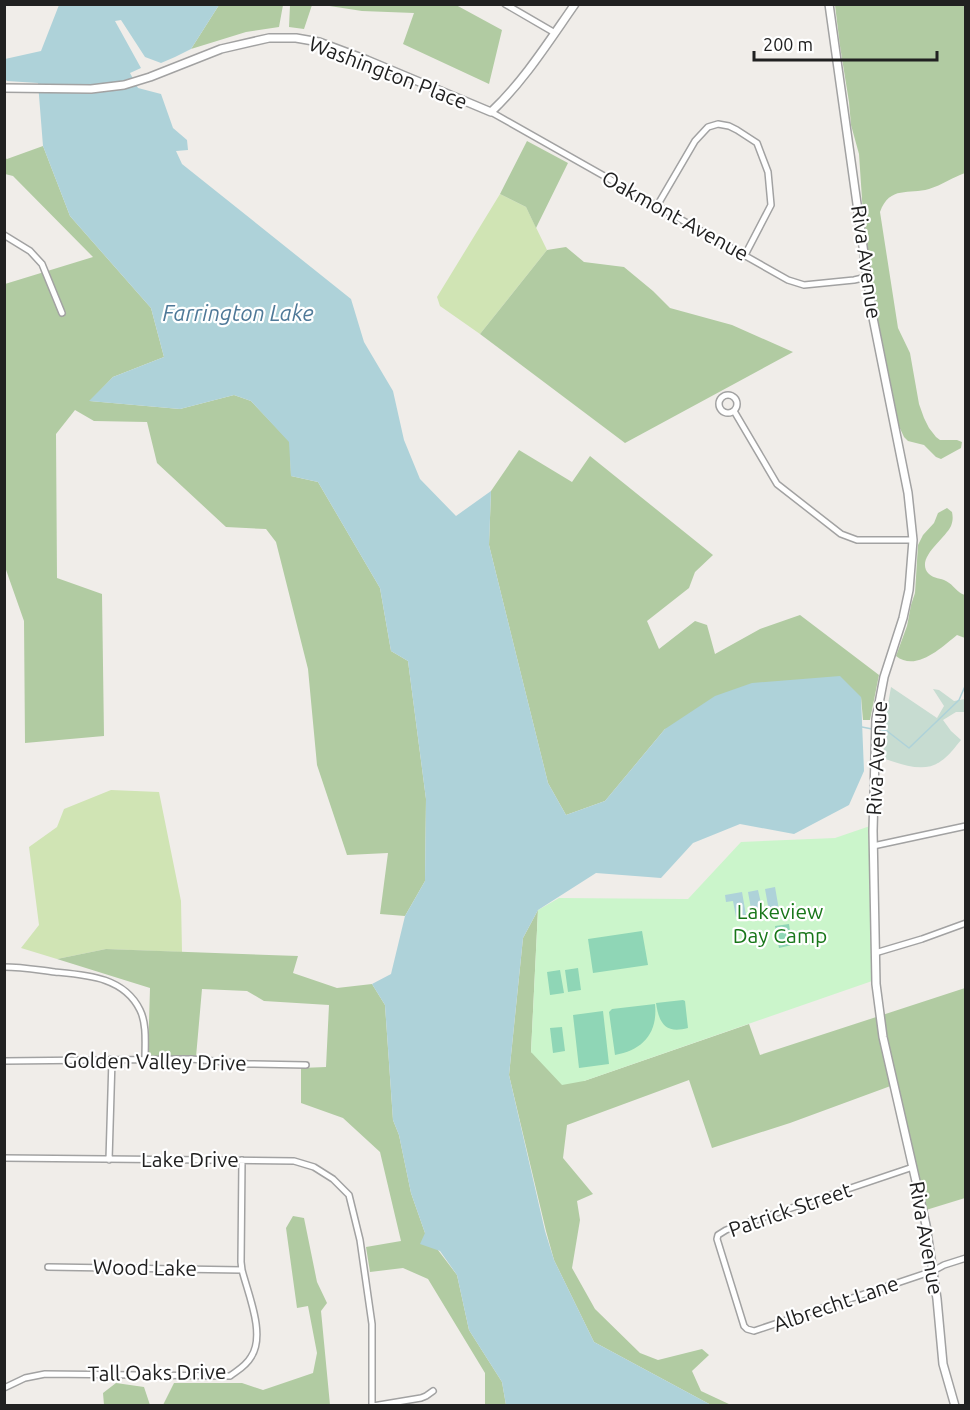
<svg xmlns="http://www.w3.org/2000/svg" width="970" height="1410" font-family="Ubuntu,sans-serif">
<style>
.grass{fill:#d0e4b4}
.forest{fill:#b1cba2}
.wetland{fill:#c7dcd1}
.park{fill:#cbf5cb}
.pitch{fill:#8fd6b6}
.water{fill:#aed2d9}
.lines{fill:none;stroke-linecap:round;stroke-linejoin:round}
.stream{stroke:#aed2d9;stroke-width:1.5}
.minor-casing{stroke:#a2a2a2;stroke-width:8}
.tertiary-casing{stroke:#a2a2a2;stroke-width:10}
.minor{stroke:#fff;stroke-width:5}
.tertiary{stroke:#fff;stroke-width:7}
.labels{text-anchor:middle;stroke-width:4.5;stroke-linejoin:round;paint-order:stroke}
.street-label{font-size:21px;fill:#212121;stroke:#fff}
.park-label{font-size:21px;fill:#187619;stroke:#fff}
.water-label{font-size:22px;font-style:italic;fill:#4f7998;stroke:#fff}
</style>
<rect width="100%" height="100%" fill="#f0ede9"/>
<path class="grass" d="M500 194 526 207 547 250 480 334 440 306 437 297Z
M111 790 159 792 181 901 182 952 106 949 57 959 21 948 39 925 29 847 57 827 64 809Z"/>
<path class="forest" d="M219 5H283L279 27 246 32 191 49Z
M290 5H312L304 29 289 27Z
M323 5H456L502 30 489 84 403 44 414 13 362 11Z
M835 5H965V173C953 177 942 185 929 189 909 195 890 185 880 212L898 328 910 353 919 404 924 418 929 428 936 437 940 440H957L962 442 961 448 941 459 936 457 924 445 908 441 904 437 897 422 895 406 890 389 873 303 865 244 859 154 851 125 849 102 840 46Z
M527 141 568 163 536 228 526 207 500 194Z
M43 146 70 216 151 308 164 357 113 377 90 401 180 409 234 395 251 401 290 442 291 476 318 482 380 588 391 651 408 661 426 799 425 881 405 916 380 914 388 853 347 855 317 765 308 669 276 542 266 529 226 527 157 463 147 422 94 421 75 410 56 434 57 578 102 594 104 736 25 743 24 621 5 567V284L93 257 13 176 5 174V158L7 159Z
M566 247 584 262 624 267 653 291 670 308 732 325 793 352 625 443 480 334 547 250Z
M519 450 572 482 590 456 713 555 695 572 689 588 647 621 659 649 695 621 707 625 715 654 760 629 800 615 879 675 870 720H863L861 697 665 729 605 801 566 815 548 783 489 545 491 491Z
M947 508 952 512C953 517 953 521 951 526 945 539 914 559 929 574 934 579 941 578 946 581 954 585 957 593 965 595V638L957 635C941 648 916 672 896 656L907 626 911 605 915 593 918 545 923 535 934 523 938 513Z
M538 910 531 1052 584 1081 749 1024 760 1055 965 988V1198L926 1210 896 1084 790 1123 712 1148 689 1080 567 1125 563 1158 593 1194 577 1201 580 1220 572 1268 595 1309 640 1353 658 1360 702 1349 709 1355 692 1371 701 1391 731 1405H711L594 1342 554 1260 546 1231 509 1075 523 938Z
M106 949 298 956 293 973 337 988 372 984 385 1005 393 1120 399 1135 411 1193 425 1233 457 1275 469 1330 502 1382 506 1405H485V1373L428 1279 403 1268 370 1272 366 1247 401 1241 380 1152 343 1118 301 1103V1068L326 1067 329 1005 264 1001 247 991 202 989 196 1057 148 1056 150 988 57 959Z
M293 1216 304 1218 317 1282 327 1303 321 1311 330 1405H163L174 1383H242L263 1390 313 1373 317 1353 308 1306 297 1308 286 1228Z
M116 1383 144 1387 150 1405H104L103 1393Z"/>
<path class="wetland" d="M891 687 937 718 944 706 933 689 939 690 954 701 965 699V712H956L943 720 951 731 961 740C955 747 949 756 941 761 924 774 901 764 882 758L887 731 884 727Z"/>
<path class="park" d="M870 826 875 980 584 1081 562 1085 531 1052 538 910 559 898 688 899 741 842 835 838Z"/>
<path class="pitch" d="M789 924 792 945 779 948 775 926Z
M642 931 648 965 593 973 588 939Z
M578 968 581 990 568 992 565 970Z
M560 970 564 993 550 995 547 972Z
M683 1000 685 1001 688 1028C666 1034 659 1024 656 1003Z
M655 1004C658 1033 643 1050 615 1055L609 1012 612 1009Z
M603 1011 609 1064 579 1068 573 1015Z
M562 1027 565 1051 553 1053 550 1028Z"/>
<path class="water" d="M59 5H219L191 49 175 57 161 63 145 57 121 20 115 21 141 68 130 73 138 88 161 94 173 128 187 140 188 150 176 151 182 164 351 299 364 342 393 391 404 440 420 479 456 516 491 491 489 545 548 783 566 815 605 801 665 729 715 696 752 683 840 676 861 697 864 771 849 805 794 834 740 824 693 843 661 878 596 873 538 910 523 938 509 1075 545 1231 554 1260 594 1342 711 1405H506L502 1382 469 1330 457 1275 440 1251 420 1244 425 1233 411 1193 399 1135 393 1120 385 1005 372 984 391 974 405 916 425 881 426 799 408 661 391 651 380 588 318 482 291 476 289 442 251 401 234 395 180 409 89 401 113 377 164 357 151 308 70 216 43 146 38 83 7 81 5 79V59L41 51Z
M775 887 779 910 769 911 765 889Z
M758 890 763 912 752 914 748 892Z
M742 892 746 915 736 917 733 901 726 902 725 895Z"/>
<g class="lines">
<path class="stream" d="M862 727 872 729
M880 730 887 731 909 748 959 700 966 684"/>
<defs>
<path id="minor" d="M505 4 555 33
M491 112 788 280 804 285 854 280 867 277
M657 206 695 141 708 127 718 124 729 126 737 130 757 143 768 172 771 205 745 255
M4 235 30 251 42 264 62 313
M719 404a9 9 0 1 1 18 0a9 9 0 1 1-18 0Z
M734 411 777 484 841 534 857 540H913
M873 846 966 826
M875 953 922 939 966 923
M4 967C22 967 38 970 55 972 87 975 124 977 140 1010 147 1024 145 1044 145 1060
M4 1061 191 1059 249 1064 306 1065
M4 1158 294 1161 314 1167 333 1179 349 1195 360 1240 372 1324V1406
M109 1160 112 1059
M913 1167 726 1230 718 1235 717 1239 744 1326 747 1329 754 1331 933 1271 944 1265 966 1258
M48 1267 242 1270
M4 1388 25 1378 45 1374 230 1376C238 1370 246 1366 251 1357 266 1335 248 1294 242 1270L241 1262 242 1160
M373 1406 421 1398 426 1396 433 1391"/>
<path id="tertiary" d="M829 4 873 318 908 493 913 540 909 590 903 618 884 677 876 719 873 831 876 984 883 1037 926 1225 937 1299 943 1364 955 1406
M4 88 91 89 124 85 150 77 221 49 269 38H296L319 42 367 60 491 112C524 81 549 41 575 4"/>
</defs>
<use href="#minor" class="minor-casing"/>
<use href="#tertiary" class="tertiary-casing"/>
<use href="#minor" class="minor"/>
<use href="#tertiary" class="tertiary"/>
</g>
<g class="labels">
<g class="street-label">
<text transform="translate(388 73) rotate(21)" y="7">Washington Place</text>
<text transform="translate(675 216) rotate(29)" y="7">Oakmont Avenue</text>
<text transform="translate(866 262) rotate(82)" y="7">Riva Avenue</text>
<text transform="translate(877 758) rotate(-87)" y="7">Riva Avenue</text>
<text transform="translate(155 1062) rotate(1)" y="7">Golden Valley Drive</text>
<text x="190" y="1167">Lake Drive</text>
<text transform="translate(790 1210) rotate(-19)" y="7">Patrick Street</text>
<text transform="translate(926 1238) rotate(80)" y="7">Riva Avenue</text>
<text transform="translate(145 1268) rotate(1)" y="7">Wood Lake</text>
<text transform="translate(836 1304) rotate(-19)" y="7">Albrecht Lane</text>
<text transform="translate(157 1373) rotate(-1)" y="7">Tall Oaks Drive</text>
</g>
<g class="park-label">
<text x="780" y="919">Lakeview<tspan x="780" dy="24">Day Camp</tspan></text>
</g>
<g class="water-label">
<text x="238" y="321">Farrington Lake</text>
</g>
</g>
<rect width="970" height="1410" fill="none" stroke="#212121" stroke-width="12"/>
<path d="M754 51v9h183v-9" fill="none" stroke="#212121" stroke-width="3"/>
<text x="763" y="51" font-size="18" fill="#212121" stroke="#ffffff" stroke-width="4.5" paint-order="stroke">200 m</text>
</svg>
